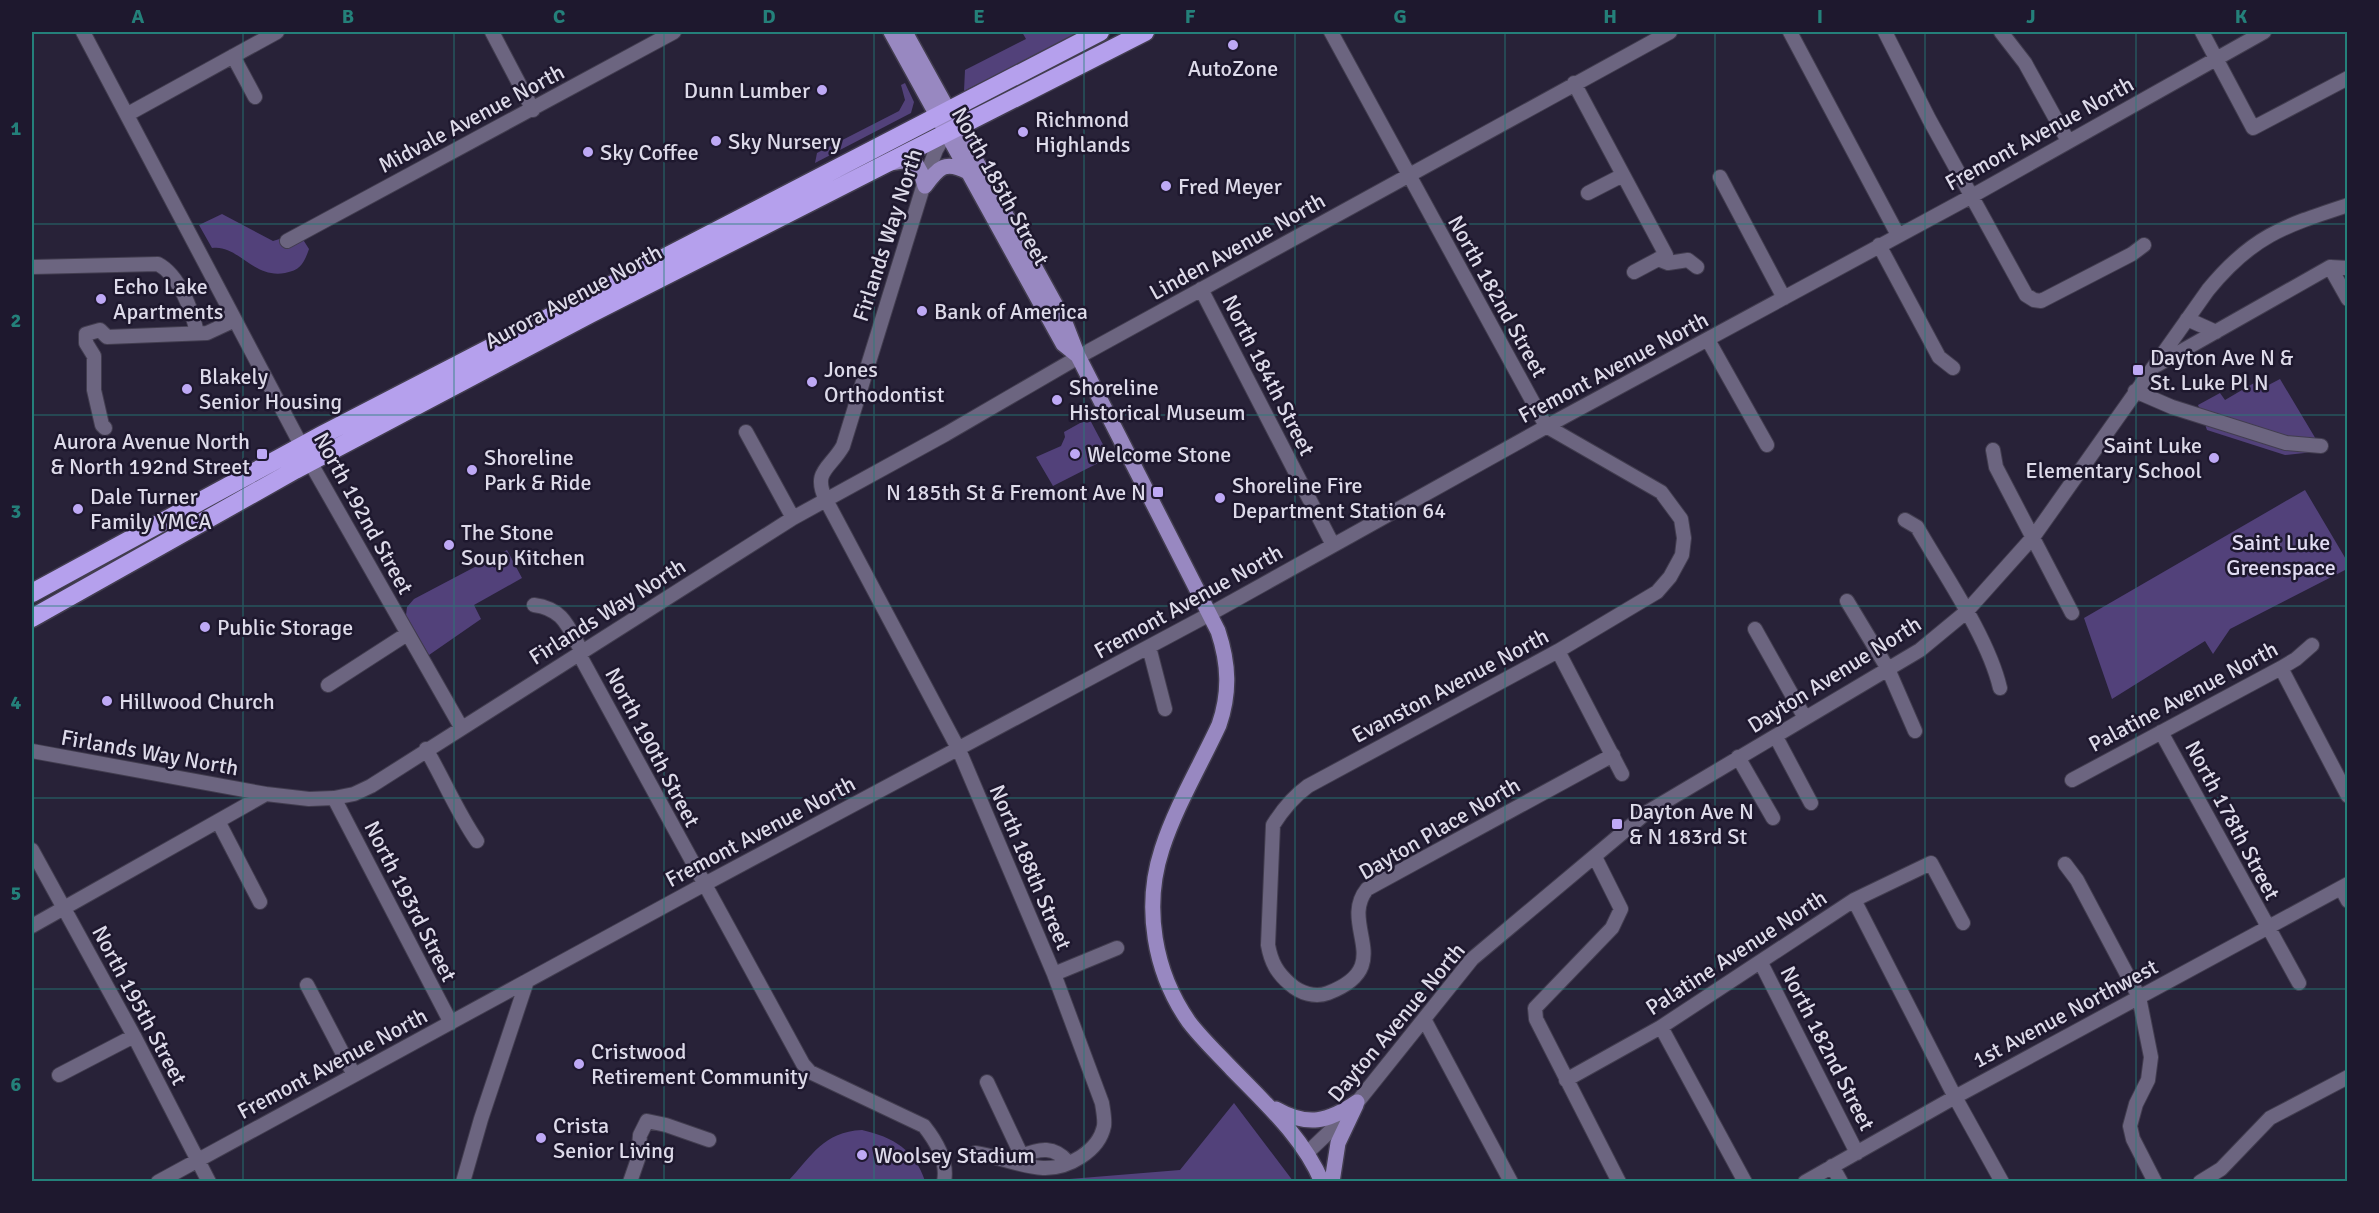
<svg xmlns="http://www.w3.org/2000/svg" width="2379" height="1213" font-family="Signika,sans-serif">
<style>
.green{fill:#52417a}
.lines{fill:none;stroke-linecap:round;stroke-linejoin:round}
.minor-casing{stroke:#423d4f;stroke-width:16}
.major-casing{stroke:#423d4f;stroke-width:18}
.highway-casing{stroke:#423d4f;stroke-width:21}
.minor{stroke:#6c6580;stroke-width:14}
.major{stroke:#9888c1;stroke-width:15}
.highway{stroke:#b5a0ed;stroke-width:18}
.grid{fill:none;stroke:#24807a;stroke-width:1.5;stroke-opacity:0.55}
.poi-dot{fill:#bea9f5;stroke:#1e182e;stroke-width:2}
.labels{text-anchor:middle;stroke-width:5;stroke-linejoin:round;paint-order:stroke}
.poi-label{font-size:22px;fill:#dddae9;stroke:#1e182e;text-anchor:start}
.street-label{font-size:22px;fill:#dddae9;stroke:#1e182e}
.park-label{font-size:22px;fill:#e2ddf3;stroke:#1e182e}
.neatline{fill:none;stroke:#24807a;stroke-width:2}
.grid-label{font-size:20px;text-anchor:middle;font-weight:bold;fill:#24807a}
</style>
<rect width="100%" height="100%" fill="#282238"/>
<path class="green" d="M1022 32H1082L964 91 965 70 1026 39Z
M905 83 914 102 911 113 815 163 817 153 899 111 905 100 901 85Z
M222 214 273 241 286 237 302 238 309 249C304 263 301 270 285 273 253 279 238 244 212 248L199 225Z
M2280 379 2323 451 2285 455 2207 430 2198 405 2220 393 2225 400 2254 383 2259 390Z
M1089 418 1108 454 1106 459 1053 486 1036 457 1061 446 1065 437 1064 432Z
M2305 490 2347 561V569L2230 629 2213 654 2205 641 2112 699 2084 618Z
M507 550 522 578 474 605 481 619 429 655 406 615 407 607 414 599Z
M1234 1103 1293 1181H1045L1180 1170Z
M862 1130C893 1137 915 1150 925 1181H788C813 1155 823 1132 862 1130Z"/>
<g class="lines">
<defs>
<path id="minor" d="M83 32 310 462 461 727
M492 32 533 110
M1331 32 1546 426 1661 492 1681 519 1684 538 1682 555 1670 577 1657 592 1558 651 1308 786C1293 797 1283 809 1273 825L1268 945C1271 962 1277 973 1290 984 1300 993 1315 998 1328 993 1398 966 1338 925 1367 889L1613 755
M1790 32 1898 235
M1885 32 1929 119 2026 295 2034 300 2041 301 2132 254 2144 245
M2001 32 2025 63 2068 141
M2202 32 2253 128 2348 78
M233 56 255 97
M1574 83 1666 255 1634 272
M128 114 277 32
M946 133 936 150 928 171 843 446C830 469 812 471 826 500L959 750 1054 974 1102 1103C1103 1110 1105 1119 1104 1126 1099 1151 1068 1169 1043 1168 1021 1167 997 1156 975 1153
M1720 177 1784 298
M1588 193 1623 175
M287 241 674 32
M1879 245 1939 357 1953 368
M1658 259 1668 263 1688 260 1697 267
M32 267 158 264C179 275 192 310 197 333
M2330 267 2348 299
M2330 267 2348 268
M1201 289 1333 545
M2187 319 2216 332
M1708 340 1767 445
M2157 365 2330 267
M2135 391 2172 407 2286 443 2321 446
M105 428 102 425 94 390V356L86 343V334L100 330 107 337 207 333 235 320
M746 432 793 518
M1993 450 1996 467 2072 613
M1905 520 1917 527C1944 574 1988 637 2000 688
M1847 601 1888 669 1915 731
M534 605C564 609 568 627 582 652
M1755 629 1805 718
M1149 647 1165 709
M1558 651 1622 774
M579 654 803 1064 810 1072 924 1126C936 1141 948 1162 944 1182
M2281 668 2348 796
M328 685 407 634
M2161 732 2299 983
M1776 737 1811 803
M426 749C444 780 457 812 477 841
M32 751 266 794 309 799 334 798 354 794 371 786 793 518 946 434 1089 351 1670 32
M1738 757 1773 818
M2072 780 2281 668 2296 659 2312 645
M334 798 451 1023
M218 821 260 902
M32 850 134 1036 209 1182
M1595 857 1621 909 1612 928 1535 1008 1536 1019 1619 1182
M2065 864 2077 880 2139 997 2151 1057 2148 1080 2136 1104 2130 1126 2133 1139 2155 1182
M2341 888 2348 901
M1854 900 1955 1097 2002 1182
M32 926 266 794
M1761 963 1857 1153
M1054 974 1117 948
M307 985 354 1075
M1424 1019 1511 1182
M1661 1027 1745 1182
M59 1075 134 1036
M1566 1080 1661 1027 1854 900 1931 863 1963 923
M987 1082 1026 1165
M1307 1153 1347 1115 1472 959 1646 813 1920 650 1966 612 2034 536 2208 290C2252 236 2284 226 2348 205
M1022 1156C1040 1148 1054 1146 1068 1162
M1832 1166 1841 1182
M158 1182 703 885 1210 614 1560 419 1972 196 2264 32
M463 1182 481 1119 527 981
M630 1182 638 1159 640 1135 647 1121 666 1125 709 1140
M1805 1182 1955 1097 2348 884
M2200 1182 2221 1169 2270 1118 2348 1077"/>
<path id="major" d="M891 32 1063 344 1078 356
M905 32 1064 320 1078 356 1218 631C1229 664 1230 693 1219 725 1200 766 1176 806 1162 849 1143 907 1154 972 1189 1022 1202 1039 1217 1053 1232 1069 1265 1103 1303 1137 1322 1182
M890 163 902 161 916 164 921 173 925 186
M925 186C939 167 945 160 968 172
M1276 1109C1308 1127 1328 1122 1357 1102
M1332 1182 1338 1143 1356 1105"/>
<path id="highway" d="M32 593 322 435 1100 32
M32 618 295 470 590 314 1145 32"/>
</defs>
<use href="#minor" class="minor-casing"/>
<use href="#major" class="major-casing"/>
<use href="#highway" class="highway-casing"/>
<use href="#minor" class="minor"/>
<use href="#major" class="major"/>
<use href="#highway" class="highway"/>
</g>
<path class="grid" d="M243 32V1182M454 32V1182M664 32V1182M874 32V1182M1084 32V1182M1295 32V1182M1505 32V1182M1715 32V1182M1925 32V1182M2136 32V1182M32 224H2348M32 415H2348M32 606H2348M32 798H2348M32 989H2348"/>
<g class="poi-dot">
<circle cx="1233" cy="45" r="6"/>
<circle cx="822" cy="90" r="6"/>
<circle cx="1023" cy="132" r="6"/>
<circle cx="716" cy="141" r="6"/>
<circle cx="588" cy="152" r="6"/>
<circle cx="1166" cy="186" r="6"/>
<circle cx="101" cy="299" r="6"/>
<circle cx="922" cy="311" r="6"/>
<rect x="2132" y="364" width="12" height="12" rx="3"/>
<circle cx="812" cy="382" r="6"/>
<circle cx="187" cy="389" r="6"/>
<circle cx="1057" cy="400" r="6"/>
<rect x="256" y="448" width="12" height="12" rx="3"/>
<circle cx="1075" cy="454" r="6"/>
<circle cx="2214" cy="458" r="6"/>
<circle cx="472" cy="470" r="6"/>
<rect x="1152" y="486" width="12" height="12" rx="3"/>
<circle cx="1220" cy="498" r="6"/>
<circle cx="78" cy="509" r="6"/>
<circle cx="449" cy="545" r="6"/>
<circle cx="205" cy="627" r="6"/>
<circle cx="107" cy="701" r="6"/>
<rect x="1611" y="818" width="12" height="12" rx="3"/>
<circle cx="579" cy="1064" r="6"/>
<circle cx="541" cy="1138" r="6"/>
<circle cx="862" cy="1155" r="6"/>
</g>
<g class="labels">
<g class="poi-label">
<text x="1233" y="76" text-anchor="middle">AutoZone</text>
<text x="810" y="98" text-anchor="end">Dunn Lumber</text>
<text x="1035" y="127">Richmond<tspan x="1035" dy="25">Highlands</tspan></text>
<text x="728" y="149">Sky Nursery</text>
<text x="600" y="160">Sky Coffee</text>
<text x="1178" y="194">Fred Meyer</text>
<text x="113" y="294">Echo Lake<tspan x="113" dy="25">Apartments</tspan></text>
<text x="934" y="319">Bank of America</text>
<text x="2150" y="365">Dayton Ave N &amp;<tspan x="2150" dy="25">St. Luke Pl N</tspan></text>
<text x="824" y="377">Jones<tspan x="824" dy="25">Orthodontist</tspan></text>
<text x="199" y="384">Blakely<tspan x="199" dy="25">Senior Housing</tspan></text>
<text x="1069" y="395">Shoreline<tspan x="1069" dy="25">Historical Museum</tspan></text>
<text x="250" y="449" text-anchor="end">Aurora Avenue North<tspan x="250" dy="25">&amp; North 192nd Street</tspan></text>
<text x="2202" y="453" text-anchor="end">Saint Luke<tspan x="2202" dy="25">Elementary School</tspan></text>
<text x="1087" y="462">Welcome Stone</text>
<text x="484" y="465">Shoreline<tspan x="484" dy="25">Park &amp; Ride</tspan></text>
<text x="1232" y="493">Shoreline Fire<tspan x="1232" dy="25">Department Station 64</tspan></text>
<text x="1146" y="500" text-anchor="end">N 185th St &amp; Fremont Ave N</text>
<text x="90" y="504">Dale Turner<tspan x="90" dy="25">Family YMCA</tspan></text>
<text x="461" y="540">The Stone<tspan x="461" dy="25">Soup Kitchen</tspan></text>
<text x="217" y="635">Public Storage</text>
<text x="119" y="709">Hillwood Church</text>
<text x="1629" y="819">Dayton Ave N<tspan x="1629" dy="25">&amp; N 183rd St</tspan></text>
<text x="591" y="1059">Cristwood<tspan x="591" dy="25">Retirement Community</tspan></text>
<text x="553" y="1133">Crista<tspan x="553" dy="25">Senior Living</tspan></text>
<text x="874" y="1163">Woolsey Stadium</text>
</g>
<g class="street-label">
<text transform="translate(471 118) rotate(-28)" y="8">Midvale Avenue North</text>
<text transform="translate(2039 133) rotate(-29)" y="8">Fremont Avenue North</text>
<text transform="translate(1001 186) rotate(61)" y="8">North 185th Street</text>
<text transform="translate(887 235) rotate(-72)" y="8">Firlands Way North</text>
<text transform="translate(1237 246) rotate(-29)" y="8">Linden Avenue North</text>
<text transform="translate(573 296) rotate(-28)" y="8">Aurora Avenue North</text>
<text transform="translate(1498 296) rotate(61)" y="8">North 182nd Street</text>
<text transform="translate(1613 367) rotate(-28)" y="8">Fremont Avenue North</text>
<text transform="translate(1269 375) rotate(63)" y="8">North 184th Street</text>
<text transform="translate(364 513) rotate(61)" y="8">North 192nd Street</text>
<text transform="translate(1188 601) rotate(-29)" y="8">Fremont Avenue North</text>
<text transform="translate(607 611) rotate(-32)" y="8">Firlands Way North</text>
<text transform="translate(1834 674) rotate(-32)" y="8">Dayton Avenue North</text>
<text transform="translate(1450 685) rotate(-28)" y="8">Evanston Avenue North</text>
<text transform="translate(2183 696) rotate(-28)" y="8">Palatine Avenue North</text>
<text transform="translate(653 747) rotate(62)" y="8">North 190th Street</text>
<text transform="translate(150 752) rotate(10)" y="8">Firlands Way North</text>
<text transform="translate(2233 820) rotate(62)" y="8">North 178th Street</text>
<text transform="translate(1439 828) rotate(-30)" y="8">Dayton Place North</text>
<text transform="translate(760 831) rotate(-28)" y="8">Fremont Avenue North</text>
<text transform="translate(1031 867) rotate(67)" y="8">North 188th Street</text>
<text transform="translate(411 901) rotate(63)" y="8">North 193rd Street</text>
<text transform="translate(1736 952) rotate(-33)" y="8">Palatine Avenue North</text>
<text transform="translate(140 1005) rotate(62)" y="8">North 195th Street</text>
<text transform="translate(2065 1013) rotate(-28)" y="8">1st Avenue Northwest</text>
<text transform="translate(1396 1022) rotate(-50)" y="8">Dayton Avenue North</text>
<text transform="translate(1828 1048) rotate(63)" y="8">North 182nd Street</text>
<text transform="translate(332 1063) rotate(-28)" y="8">Fremont Avenue North</text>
</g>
<g class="park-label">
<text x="2281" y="550">Saint Luke<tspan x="2281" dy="25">Greenspace</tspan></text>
</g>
</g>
<rect width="2379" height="1213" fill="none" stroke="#1e182e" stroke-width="66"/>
<rect x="33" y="33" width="2313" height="1147" class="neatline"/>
<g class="grid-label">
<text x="138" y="23">A</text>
<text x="348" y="23">B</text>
<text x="559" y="23">C</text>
<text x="769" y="23">D</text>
<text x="979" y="23">E</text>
<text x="1190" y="23">F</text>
<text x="1400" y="23">G</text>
<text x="1610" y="23">H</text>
<text x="1820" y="23">I</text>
<text x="2031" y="23">J</text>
<text x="2241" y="23">K</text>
<text x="16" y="135">1</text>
<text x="16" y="327">2</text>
<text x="16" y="518">3</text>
<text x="16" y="709">4</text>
<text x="16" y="900">5</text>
<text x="16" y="1091">6</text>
</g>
</svg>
